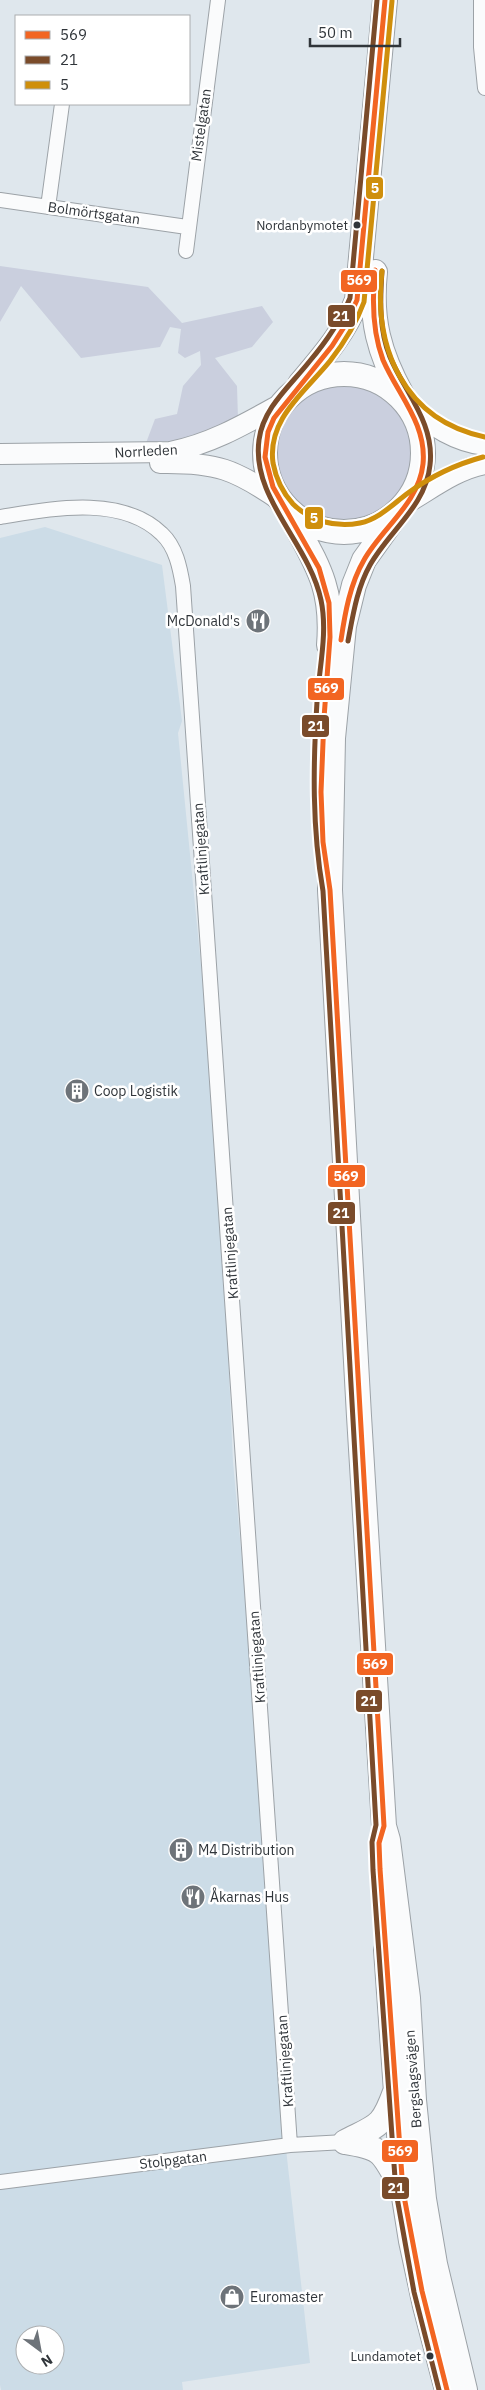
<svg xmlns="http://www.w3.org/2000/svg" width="485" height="2390" font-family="'IBM Plex Sans',sans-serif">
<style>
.built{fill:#ccdce7;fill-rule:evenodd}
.green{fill:#cacfde}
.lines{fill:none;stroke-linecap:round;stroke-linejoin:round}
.minor-casing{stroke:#9ca2a7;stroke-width:16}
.secondary-casing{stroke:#9ca2a7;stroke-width:22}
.trunk-casing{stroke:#9ca2a7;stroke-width:26}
.minor{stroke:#fafbfc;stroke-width:14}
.secondary{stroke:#fafbfc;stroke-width:20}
.trunk{stroke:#fafbfc;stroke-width:24}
.bus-1-casing{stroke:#fff;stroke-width:9}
.bus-2-casing{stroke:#fff;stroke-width:9}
.bus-3-casing{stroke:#fff;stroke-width:9}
.bus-1{stroke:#f26522;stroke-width:5}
.bus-2{stroke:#7a4b2a;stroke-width:5}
.bus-3{stroke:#cf8f0c;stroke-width:5}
.bus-dot{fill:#30353a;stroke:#fff;stroke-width:2}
.labels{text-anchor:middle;stroke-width:5;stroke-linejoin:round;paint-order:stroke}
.bus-label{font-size:13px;fill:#30353a;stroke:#fff;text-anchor:end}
.street-label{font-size:14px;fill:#30353a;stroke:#fff}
.poi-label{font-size:14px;fill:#30353a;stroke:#fff;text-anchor:start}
.line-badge{stroke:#fff;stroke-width:2}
.badge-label{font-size:14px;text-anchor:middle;font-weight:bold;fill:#fff}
</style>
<rect width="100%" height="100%" fill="#dfe7ed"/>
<path class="built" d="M45 527 162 565 182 721 178 733 219 1147 233 1462 255 1702 286 2149 310 2363 182 2382 183 2390H1L0 2385V538ZM25 2335H55V2365H25Z"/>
<path class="green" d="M0 266 148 287 182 323 262 306 273 322 252 347 215 358 237 386 238 419 199 438 146 443 155 419 177 414 183 386 201 365 200 351 185 358 178 353 181 329 170 327 160 347 81 358 21 286 0 322Z
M272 454a72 72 0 1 1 144 0a72 72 0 1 1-144 0Z"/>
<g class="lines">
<defs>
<path id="minor" d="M481 0V47L485 88
M0 200 187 227
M48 207 62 104
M186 251 218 0
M0 517C50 509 121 494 162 534 176 547 180 568 183 586L290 2145
M0 2182 290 2145 345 2142"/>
<path id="secondary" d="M410 407C432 426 456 442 485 445
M0 454 170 452C211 444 245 424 281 404
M160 463C216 462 235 469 281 501
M405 504C430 490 456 469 485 464"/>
<path id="trunk" d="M375 272C370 320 379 353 402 395
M265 453a79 79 0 1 1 158 0a79 79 0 1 1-158 0Z
M300 384C322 358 345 332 357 300L385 0
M399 511 364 560 354 585 344 626 333 738 330 890 359 1416 384 1826 388 1840 408 1998 414 2100 424 2199 435 2264 465 2390
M289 513C315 562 334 585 329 645
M386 1950 403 2191 411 2241 425 2306 447 2390
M345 2142C382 2148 382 2151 399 2183
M345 2142C378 2125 382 2128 395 2092"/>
</defs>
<use href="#minor" class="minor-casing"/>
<use href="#secondary" class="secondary-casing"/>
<use href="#trunk" class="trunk-casing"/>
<use href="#minor" class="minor"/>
<use href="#secondary" class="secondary"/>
<use href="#trunk" class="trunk"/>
<defs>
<path id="bus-1" d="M385 0 357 300 346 324 332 346 274 418 268 432 265 457 273 487 319 568 329 603 330 637 324 718 321 792 323 842 330 890 384 1826 379 1843 380 1869 403 2191 422 2291 447 2390
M341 640C345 613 350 584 364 560 382 528 419 503 423 464 427 424 398 395 383 360 372 331 372 300 375 270"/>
<path id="bus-2" d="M377 0 350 298C340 322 326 342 309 362 290 386 263 408 259 440 251 498 309 543 321 600 328 633 319 668 317 702 313 765 312 828 323 891L376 1825 372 1842 373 1870 396 2192 414 2292 439 2390
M348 641C353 615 357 588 370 565 389 531 426 506 430 465 435 423 405 393 390 357 379 330 380 300 382 271"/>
<path id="bus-3" d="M392 1 364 302C356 324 344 343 330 361 305 392 267 419 273 463 276 479 283 493 293 504 310 521 336 528 360 523 379 519 393 504 408 493 430 477 457 464 483 457
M382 271C373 348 404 420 485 437"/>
</defs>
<use href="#bus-1" class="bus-1-casing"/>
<use href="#bus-2" class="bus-2-casing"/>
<use href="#bus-3" class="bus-3-casing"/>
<use href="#bus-1" class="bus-1"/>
<use href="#bus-2" class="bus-2"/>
<use href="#bus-3" class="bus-3"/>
</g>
<defs>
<symbol id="restaurant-disc" viewBox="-11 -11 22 22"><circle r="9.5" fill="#6d7379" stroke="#fff"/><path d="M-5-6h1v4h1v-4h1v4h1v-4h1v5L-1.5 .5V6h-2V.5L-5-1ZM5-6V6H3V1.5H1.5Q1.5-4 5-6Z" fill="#fff"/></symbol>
<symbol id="building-disc" viewBox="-11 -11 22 22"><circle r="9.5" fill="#6d7379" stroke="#fff"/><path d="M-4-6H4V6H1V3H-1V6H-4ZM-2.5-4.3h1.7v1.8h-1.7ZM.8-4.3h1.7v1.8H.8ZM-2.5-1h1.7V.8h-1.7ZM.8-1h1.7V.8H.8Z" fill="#fff"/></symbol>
<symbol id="shop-disc" viewBox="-11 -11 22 22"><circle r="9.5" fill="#6d7379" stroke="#fff"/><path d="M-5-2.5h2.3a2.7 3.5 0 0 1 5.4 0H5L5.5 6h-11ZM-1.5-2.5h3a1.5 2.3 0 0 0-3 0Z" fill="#fff"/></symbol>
</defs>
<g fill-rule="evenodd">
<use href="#restaurant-disc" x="244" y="607" width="28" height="28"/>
<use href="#building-disc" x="63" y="1077" width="28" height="28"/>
<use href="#building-disc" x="167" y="1836" width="28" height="28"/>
<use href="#restaurant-disc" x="179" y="1883" width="28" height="28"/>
<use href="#shop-disc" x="218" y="2283" width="28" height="28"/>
</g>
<g class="bus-dot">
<circle cx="357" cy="225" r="4.5"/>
<circle cx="430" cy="2356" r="4.5"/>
</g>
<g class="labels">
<g class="bus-label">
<text x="348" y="230">Nordanbymotet</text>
<text x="421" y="2361">Lundamotet</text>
</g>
<g class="street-label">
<text transform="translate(201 125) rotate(-82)" y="5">Mistelgatan</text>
<text transform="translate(94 213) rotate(8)" y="5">Bolmörtsgatan</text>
<text transform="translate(146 451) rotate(-3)" y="5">Norrleden</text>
<text transform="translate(201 849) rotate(-94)" y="5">Kraftlinjegatan</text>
<text transform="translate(230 1253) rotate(-94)" y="5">Kraftlinjegatan</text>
<text transform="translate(257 1657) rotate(-94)" y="5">Kraftlinjegatan</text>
<text transform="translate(285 2061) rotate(-94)" y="5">Kraftlinjegatan</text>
<text transform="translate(413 2079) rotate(-94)" y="5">Bergslagsvägen</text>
<text transform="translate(173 2160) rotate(-7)" y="5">Stolpgatan</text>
</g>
<g class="poi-label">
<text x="240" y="626" text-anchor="end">McDonald's</text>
<text x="94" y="1096">Coop Logistik</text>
<text x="198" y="1855">M4 Distribution</text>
<text x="210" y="1902">Åkarnas Hus</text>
<text x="250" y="2302">Euromaster</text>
</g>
</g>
<g class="line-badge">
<rect x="365" y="176" width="19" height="24" rx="5" fill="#cf8f0c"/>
<rect x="340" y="269" width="38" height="24" rx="5" fill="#f26522"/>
<rect x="327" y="304" width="29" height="24" rx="5" fill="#7a4b2a"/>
<rect x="304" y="506" width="20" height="24" rx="5" fill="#cf8f0c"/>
<rect x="307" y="677" width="38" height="24" rx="5" fill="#f26522"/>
<rect x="301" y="714" width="29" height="24" rx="5" fill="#7a4b2a"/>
<rect x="327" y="1164" width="39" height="24" rx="5" fill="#f26522"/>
<rect x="327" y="1201" width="29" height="24" rx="5" fill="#7a4b2a"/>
<rect x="356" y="1652" width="38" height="24" rx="5" fill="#f26522"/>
<rect x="355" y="1689" width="28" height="24" rx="5" fill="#7a4b2a"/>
<rect x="381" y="2139" width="38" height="24" rx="5" fill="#f26522"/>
<rect x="381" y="2176" width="29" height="24" rx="5" fill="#7a4b2a"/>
</g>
<g class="badge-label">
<text x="375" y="193">5</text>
<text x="359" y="285">569</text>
<text x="341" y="321">21</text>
<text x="314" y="523">5</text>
<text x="326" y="693">569</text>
<text x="316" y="731">21</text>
<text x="346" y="1181">569</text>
<text x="341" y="1218">21</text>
<text x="375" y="1669">569</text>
<text x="369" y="1706">21</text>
<text x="400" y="2156">569</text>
<text x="396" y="2193">21</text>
</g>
<rect x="15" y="15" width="175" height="90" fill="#ffffff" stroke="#acaeb0"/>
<rect x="25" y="31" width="25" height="8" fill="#f26522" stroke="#acaeb0"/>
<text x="60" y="40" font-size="15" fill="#30353a">569</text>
<rect x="25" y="56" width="25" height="8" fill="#7a4b2a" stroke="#acaeb0"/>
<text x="60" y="65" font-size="15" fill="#30353a">21</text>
<rect x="25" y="81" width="25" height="8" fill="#cf8f0c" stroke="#acaeb0"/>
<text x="60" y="90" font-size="15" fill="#30353a">5</text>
<g transform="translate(40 2350) rotate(148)"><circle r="24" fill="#ffffff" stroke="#acaeb0"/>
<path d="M0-4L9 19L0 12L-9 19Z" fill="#6d7379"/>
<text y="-8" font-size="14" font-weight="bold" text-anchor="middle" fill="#30353a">N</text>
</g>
<path d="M310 38v8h90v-8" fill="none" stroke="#30353a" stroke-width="2.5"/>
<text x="318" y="38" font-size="15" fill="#30353a" stroke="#ffffff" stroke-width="4" paint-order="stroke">50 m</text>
</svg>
